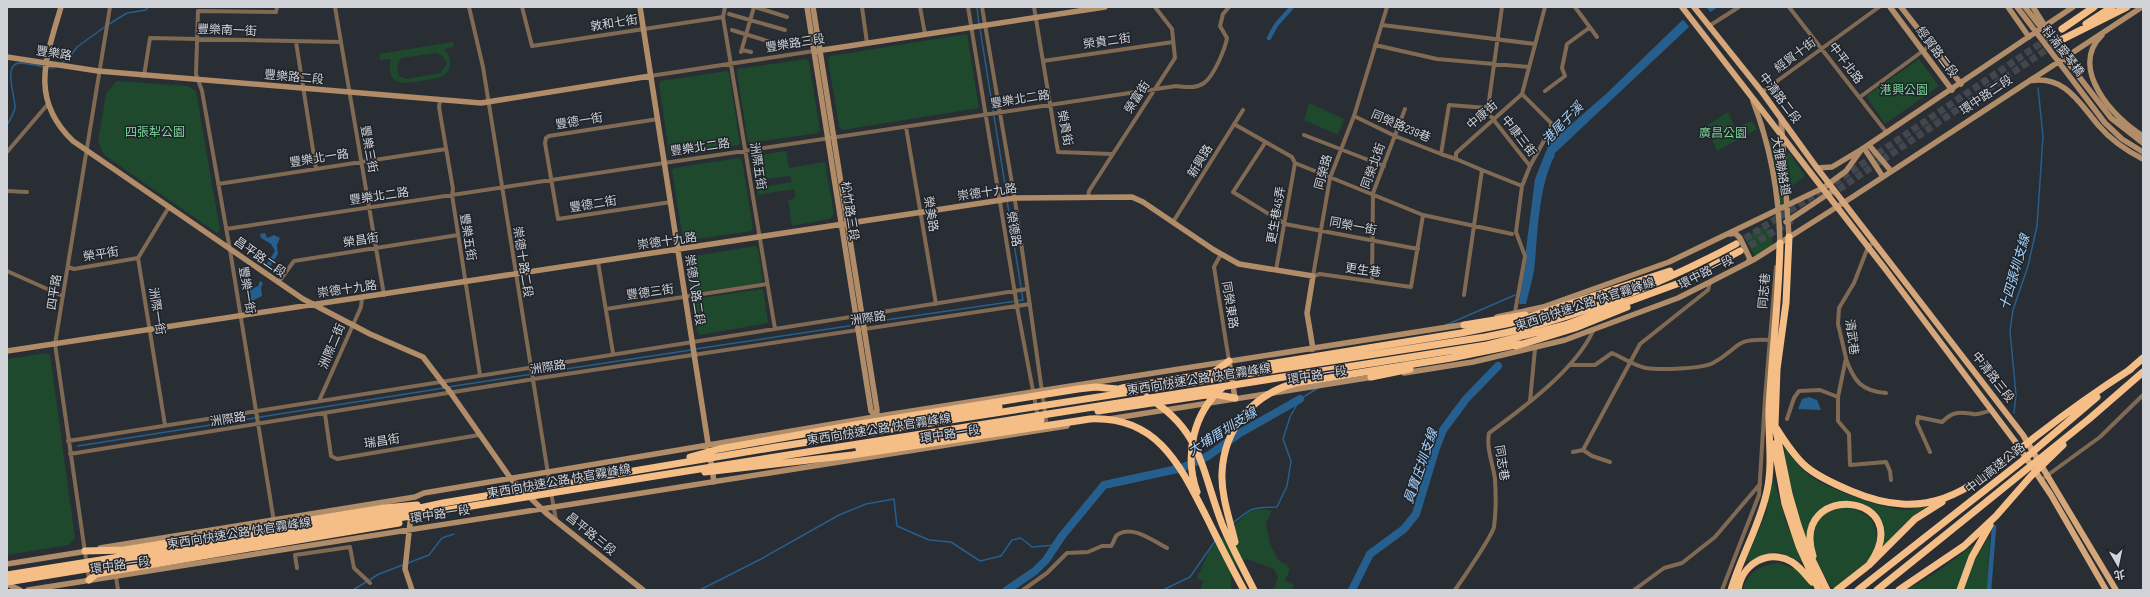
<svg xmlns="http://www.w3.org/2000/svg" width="2150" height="597" font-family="'Sofia Sans Condensed','Noto Sans TC',sans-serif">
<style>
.green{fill:#1e492d;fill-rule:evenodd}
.water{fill:#265f8d}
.pier{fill:#292d34}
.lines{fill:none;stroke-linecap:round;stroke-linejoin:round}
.stream{stroke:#265f8d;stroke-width:1.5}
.canal{stroke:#265f8d;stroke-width:4.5}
.river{stroke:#265f8d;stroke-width:8}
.highway-tunnel{stroke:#42464d;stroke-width:7;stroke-dasharray:7 3.5;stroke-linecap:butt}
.street{stroke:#816a54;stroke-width:4}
.secondary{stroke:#b08c69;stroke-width:5.5}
.primary{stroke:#d5a679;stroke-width:6}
.highway{stroke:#f6be87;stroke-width:7}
.labels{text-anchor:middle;stroke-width:3;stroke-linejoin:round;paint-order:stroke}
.street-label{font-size:12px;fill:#d0d3d8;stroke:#1f232a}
.park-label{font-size:12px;fill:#7cd899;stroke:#1f232a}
.water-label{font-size:13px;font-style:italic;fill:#a6d3fd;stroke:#1f232a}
</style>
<rect width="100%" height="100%" fill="#292d34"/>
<path class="green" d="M967 34 979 108 842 130 839 127 828 59 830 56Z
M453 42 454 47 444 49C448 53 450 57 450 63 450 79 433 79 420 81 401 85 385 84 391 59L380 60 379 54ZM436 53 443 56 447 64 440 73 406 79 399 76 397 66 401 58Z
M806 59 809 62 820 130 818 133 751 143 748 142 737 72 738 69Z
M1919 59 1939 86 1885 124 1866 96Z
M727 71 729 73 740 143 739 145 673 155 669 153 659 84 661 81Z
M117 81 188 86 196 91 219 225 220 230 217 233 104 155 98 141 106 93Z
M1309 103 1344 119 1338 135 1304 120Z
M1728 112 1735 128 1752 121 1757 129 1717 151 1706 126Z
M1769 139 1779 150 1785 206 1781 207Z
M786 151 789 168 825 162 834 214 830 219 792 226 788 200 795 198 794 189 758 195 757 188 792 182 790 176 755 180 752 159 754 156Z
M1789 152 1805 176 1788 189 1786 156Z
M739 158 742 160 753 228 751 231 686 241 683 239 672 171 674 168Z
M1764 225 1773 231 1772 245 1755 256 1744 238Z
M755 246 758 248 763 280 760 283 693 293 691 291 685 260 688 257Z
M763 289 768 323 700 335 697 332 692 301 694 299Z
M47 353 50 355 75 538 69 545 7 555V359Z
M1784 446C1791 457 1800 468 1810 476 1825 488 1889 511 1907 510 1913 509 1920 508 1925 506L1926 509 1903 525 1886 545 1884 544C1884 535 1884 527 1880 519 1865 495 1821 495 1810 523 1808 528 1809 536 1808 542H1806L1789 485Z
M1773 477 1786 522 1803 563C1775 550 1777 548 1749 564V560L1745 562 1766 513Z
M1845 507C1886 514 1883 547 1859 572 1852 579 1841 585 1833 590 1828 581 1822 572 1817 563 1811 551 1812 529 1820 518 1825 511 1837 509 1845 507Z
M1256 509 1272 510 1266 523 1270 544 1278 560 1286 564 1290 569 1285 581 1294 585 1291 590 1274 589 1278 577 1274 569 1247 559 1231 566V590H1201L1203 581 1197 578 1210 549 1245 515Z
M1990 535 1987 590H1964L1970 568Z
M1973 545 1974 547 1956 590H1906L1937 572Z
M1779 563 1798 570 1813 590H1743C1746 572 1763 564 1779 563Z"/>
<path class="water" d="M1696 7H1718L1690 26 1554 154 1555 155C1539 186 1538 228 1535 262 1534 276 1529 291 1526 304H1519L1535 179 1549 144 1607 93Z
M265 233 267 238 274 235 280 238 277 245 278 254 270 267 266 265 275 251 271 244 261 238 260 234Z
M260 281 263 283 261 288 262 296 254 300 251 305 247 301 251 297 250 290 258 286Z
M1809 397 1817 400 1821 410 1798 409 1802 399Z"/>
<path class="pier" d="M1694 7H1706L1712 14 1690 28 1681 17Z"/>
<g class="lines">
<path class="stream" d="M977 7 979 25
M109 24 127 13 146 10 148 7
M980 29 1007 197
M62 63 68 59 77 47 106 26
M7 125C10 120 14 113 15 108 16 99 2 63 20 63 30 64 44 67 54 68L57 66
M865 323 1023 300 1007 200
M1446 325 1515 295
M695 349 855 325
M448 387 691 350
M2014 413 2016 395 2010 331 2013 310 2028 266 2037 226 2043 136 2038 88
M78 446 444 388
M1233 523C1254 506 1251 508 1277 507L1287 486 1291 461 1283 439 1290 417 1300 399 1318 388
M353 590 379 574 429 555 442 538 454 534
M700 590 761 559 839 515 866 504 894 499 897 526 929 540 951 542 980 561 1001 556 1012 540 1021 538 1032 547 1056 545
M1163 590 1190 577 1215 541"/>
<path class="canal" d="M1269 38 1276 25 1292 7
M1989 590 1994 527"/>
<path class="river" d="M1007 590 1035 571 1046 560 1062 536 1104 485 1182 468 1208 456 1240 433 1300 399
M1352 590 1370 554 1404 529 1416 514 1436 448 1443 430 1466 399 1498 366"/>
<path class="highway-tunnel" d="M1830 195 2061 40
M1736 244 1837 181 2062 29
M1741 251 1793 220"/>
<path class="street" d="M335 7 384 295
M469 7 483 67 550 486
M522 7 532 46 723 17
M725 7 723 17 775 329
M755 7 787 17
M862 7 867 43
M920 7 925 34
M968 7 1018 312 1038 417
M982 7 1016 207 1047 427
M1034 7 1058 152 1112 154
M1387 7 1354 116 1330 178 1313 276 1320 274 1411 287 1423 215
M1502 7 1488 108 1489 114 1530 166
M1575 7 1597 37
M1789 7 1887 133
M729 14 785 30
M1382 25 1535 44
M1709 26 1739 7
M732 30 777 44
M296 42 316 169
M1375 45 1437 59 1529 67
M742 50 751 52
M741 52 754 7
M1043 61 1173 42
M144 76 150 38 341 42
M650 76 814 51
M1545 91 1565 76 1562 68 1567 44 1589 28
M1762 92 1879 7
M1860 97 1931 45
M440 101 439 107 453 189 452 195 480 375
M1354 116 1395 136 1441 154
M658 119 549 136 546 138 545 143 558 219 671 202
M1234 124 1292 157 1295 163
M906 127 936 304
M1304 135 1384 166
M1265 143 1233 192 1285 224 1418 249
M7 152 48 104
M1456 159 1441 154 1449 105 1488 108
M1295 163 1423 215 1512 234
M1482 170 1522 186
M218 184 446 149
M7 191 27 192
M1088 197 1089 191 1175 58 1172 29 1155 7
M1173 222 1243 110
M226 229 1176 86C1186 87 1195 89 1204 83 1214 76 1225 49 1227 38L1220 26 1223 14 1229 7
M1874 242 1868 247 1854 283 1839 308 1838 324 1846 358 1838 397V421L1849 434 1850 465 1886 462 1890 471 1891 480
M1221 254 1214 267 1229 361
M598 262 613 353
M68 267 74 269 138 258
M1276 270 1295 163
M7 271 63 296
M1372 281 1373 193 1405 109
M278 283 294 261 458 235
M1464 295 1482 170 1456 159V153L1522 94 1545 7
M606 309 767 284
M1515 312 1525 256 1516 232 1522 186 1530 166 1551 128V123L1522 94
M1846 359C1854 381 1861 391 1886 393
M1570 365H1595L1612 353C1623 358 1635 366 1646 368 1659 370 1702 369 1713 363 1741 348 1732 338 1770 340
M319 401 361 307 362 298
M1530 401 1535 349
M325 414 331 456 337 459 479 435
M1787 419 1794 398 1799 391 1820 390 1838 397
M165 425 138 258 169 207
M68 441 1027 289
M1583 450 1640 344 1708 290 1710 282
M1573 452 1583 450 1592 456 1610 462
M1930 452 1917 423 1918 417 1942 422C1953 411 1958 412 1973 414 1978 415 1986 412 1992 410
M70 454 540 378 1030 304
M2041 480 2100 437 2143 395
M551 492 556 520
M274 522 230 250 202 91 196 74 198 11 276 12 277 7
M297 568 295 555 350 547 354 568 370 583
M116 577 118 590
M89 580 55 344 110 7
M1023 590 1047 573 1067 553 1088 552 1102 546H1111C1114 543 1114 538 1117 535 1132 524 1153 541 1167 548
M1455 590C1462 580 1492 536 1494 527 1496 512 1496 495 1495 479 1493 464 1486 448 1489 433 1523 408 1575 370 1593 331
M1634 590 1664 568 1682 563 1715 537 1760 484
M1722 590 1759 495 1765 398 1776 267"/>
<path class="secondary" d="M61 7C46 58 29 99 73 141L303 299 370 334 423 357 445 386
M640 7 714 482
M807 7 864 367 871 411 876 417
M813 7 877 410 876 419
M1890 7 1952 90
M1901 7 1961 84
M2008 7 2029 37
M2017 7 2105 123 2122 139 2143 152
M2025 7 2111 118 2143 143
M2033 7 2045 26
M2102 35C2068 68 2113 118 2143 136
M816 51 1105 7
M7 57 98 71 481 103 650 76
M2029 81C2065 74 2080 104 2099 126 2111 140 2127 151 2143 159
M1753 101C1770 145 1779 195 1780 243
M1781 118 1789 237
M1869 145 1891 171
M1864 148 1883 177
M1817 168 1832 167 1862 149 2073 7
M1786 222 1834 190
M1730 234 1735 233 1740 238 1750 259 1748 262
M1497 317 1543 307 1669 262 1823 188 1846 171 1862 149
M7 351 1015 198 1132 197 1143 202 1214 250 1239 264 1313 276 1307 313 1313 349
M1229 361 1235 398
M1404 373 1473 362 1565 340 1678 298 1710 282 1755 259 1854 196 2142 7
M448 389 511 479 546 513 643 590
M1109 419 1373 377
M411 514 405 569 412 590
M100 548 415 497 424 493 886 415 1467 324
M7 564 88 551
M7 584 20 590
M28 590 1067 426"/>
<path class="primary" d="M1682 7 1886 270 2017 444 2051 495 2106 590
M1694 7 1762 92 1817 168 2023 435 2116 590"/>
<path class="highway" d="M2086 24 2112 7
M2062 29 2094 7
M2061 40 2127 7
M1789 237 1786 303 1777 369 1775 426 1789 494 1798 525 1805 545 1827 590
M1464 325 1525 315
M1516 346 1575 328 1627 307
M1249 371 1268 364 1461 333 1511 323 1670 271
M2128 371 2143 358
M1371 377 1410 369
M1122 388 1213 373 1229 361
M1147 397C1202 430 1201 469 1222 524 1231 546 1243 568 1254 590
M1098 411 1213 394 1235 398
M1775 426C1800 466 1808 473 1851 491 1934 526 1973 486 2035 437 2066 413 2098 390 2131 369
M851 429 999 407
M1774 444 1785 504 1799 546 1819 590
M859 449 1041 420
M690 457 719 449 860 424 1078 389 1096 387 1128 390
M705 472 852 455 1090 419C1156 416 1179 463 1205 514 1218 540 1230 565 1244 590
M1197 492C1184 455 1193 413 1223 387
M1235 542C1230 520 1221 496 1222 473 1224 428 1253 394 1296 383L1451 358 1520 344
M85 551 124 550 384 508 417 505
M1813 556C1789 480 1920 492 1869 565
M7 575 406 511 443 503 776 447 1485 337C1569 321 1660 285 1736 244
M89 580 96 574 107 572 399 523
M7 582 655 476 1487 345 1565 325 1682 282 1740 251
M1731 590C1741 556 1760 525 1767 491 1773 464 1768 436 1769 409 1772 353 1779 298 1780 243
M1738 590C1742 564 1768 548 1792 562 1800 567 1806 575 1812 582
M1837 590 1869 565 1915 519 1942 502
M1858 590 2022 461 2097 397
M1877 590 2089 419 2143 372
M1899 590 1964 546 1996 516 2031 476 2063 445
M1960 590 1972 557 1990 525"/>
</g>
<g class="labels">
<g class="street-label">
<text transform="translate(614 23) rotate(-9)" y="4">敦和七街</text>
<text transform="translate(227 30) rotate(2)" y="4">豐樂南一街</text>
<text transform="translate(1107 41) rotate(-8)" y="4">榮貴二街</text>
<text transform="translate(795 43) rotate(-9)" y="4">豐樂路三段</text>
<text transform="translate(2063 51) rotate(52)" y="4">科湳愛琴橋</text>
<text transform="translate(1937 52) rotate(53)" y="4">經貿路二段</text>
<text transform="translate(54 53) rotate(9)" y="4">豐樂路</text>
<text transform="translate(1795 55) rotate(-37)" y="4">經貿十街</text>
<text transform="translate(1846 63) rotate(53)" y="4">中平北路</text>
<text transform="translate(294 77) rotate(5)" y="4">豐樂路二段</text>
<text transform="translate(1986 95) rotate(-34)" y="4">環中路二段</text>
<text transform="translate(1137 97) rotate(-57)" y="4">榮富街</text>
<text transform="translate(1780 98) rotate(53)" y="4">中清路二段</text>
<text transform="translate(1020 99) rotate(-9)" y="4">豐樂北二路</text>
<text transform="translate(1482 115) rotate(-41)" y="4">中康街</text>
<text transform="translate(579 121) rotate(-9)" y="4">豐德一街</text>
<text transform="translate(1401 126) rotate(23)" y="4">同榮路239巷</text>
<text transform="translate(1065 128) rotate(79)" y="4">榮貴街</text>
<text transform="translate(1519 136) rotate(52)" y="4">中康三街</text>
<text transform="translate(700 147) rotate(-8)" y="4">豐樂北二路</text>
<text transform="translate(369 149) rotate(80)" y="4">豐樂三街</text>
<text transform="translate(319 158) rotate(-9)" y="4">豐樂北一路</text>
<text transform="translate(1200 161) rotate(-59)" y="4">新興路</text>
<text transform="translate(758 166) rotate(81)" y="4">洲際五街</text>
<text transform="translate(1373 166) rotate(-70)" y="4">同榮北街</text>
<text transform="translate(1781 166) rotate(80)" y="4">大雅聯絡道</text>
<text transform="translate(1323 172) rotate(-75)" y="4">同榮路</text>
<text transform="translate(987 192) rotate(-8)" y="4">崇德十九路</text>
<text transform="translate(379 196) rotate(-8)" y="4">豐樂北二路</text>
<text transform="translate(593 204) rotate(-9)" y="4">豐德二街</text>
<text transform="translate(850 211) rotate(81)" y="4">松竹路三段</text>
<text transform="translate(931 214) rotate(81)" y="4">榮美路</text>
<text transform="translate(1276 215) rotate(-80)" y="4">更生巷45弄</text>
<text transform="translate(1353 226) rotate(11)" y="4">同榮一街</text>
<text transform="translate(1014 229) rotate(80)" y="4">榮德路</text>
<text transform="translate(468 237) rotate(81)" y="4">豐樂五街</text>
<text transform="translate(361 240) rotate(-9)" y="4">榮昌街</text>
<text transform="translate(667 241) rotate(-8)" y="4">崇德十九路</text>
<text transform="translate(101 254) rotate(-9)" y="4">榮平街</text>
<text transform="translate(260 257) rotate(35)" y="4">昌平路二段</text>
<text transform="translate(523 262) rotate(81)" y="4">崇德十路二段</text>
<text transform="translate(1363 270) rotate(8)" y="4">更生巷</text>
<text transform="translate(1706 272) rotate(-27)" y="4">環中路一段</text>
<text transform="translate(347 289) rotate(-8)" y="4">崇德十九路</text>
<text transform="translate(247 290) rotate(81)" y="4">豐樂一街</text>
<text transform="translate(695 290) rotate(81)" y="4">崇德八路二段</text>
<text transform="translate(1764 291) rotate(-85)" y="4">同志巷</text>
<text transform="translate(54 292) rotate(-81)" y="4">四平路</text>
<text transform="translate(650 292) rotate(-8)" y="4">豐德三街</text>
<text transform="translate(1585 304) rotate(-18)" y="4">東西向快速公路 快官霧峰線</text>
<text transform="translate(1230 305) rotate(81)" y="4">同榮東路</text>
<text transform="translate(157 311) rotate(81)" y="4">洲際一街</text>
<text transform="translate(868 318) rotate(-8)" y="4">洲際路</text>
<text transform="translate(1852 337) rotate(82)" y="4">清武巷</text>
<text transform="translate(332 346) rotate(-67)" y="4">洲際二街</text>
<text transform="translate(548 367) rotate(-9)" y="4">洲際路</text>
<text transform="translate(1317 375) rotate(-9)" y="4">環中路一段</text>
<text transform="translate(1993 377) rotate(52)" y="4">中清路三段</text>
<text transform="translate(1199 379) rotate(-9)" y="4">東西向快速公路 快官霧峰線</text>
<text transform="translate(228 419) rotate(-9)" y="4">洲際路</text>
<text transform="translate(879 429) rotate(-9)" y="4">東西向快速公路 快官霧峰線</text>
<text transform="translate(950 434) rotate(-9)" y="4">環中路一段</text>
<text transform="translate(382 441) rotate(-9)" y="4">瑞昌街</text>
<text transform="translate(1502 463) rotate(81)" y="4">同志巷</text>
<text transform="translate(1995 468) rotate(-39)" y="4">中山高速公路</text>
<text transform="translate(559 481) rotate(-10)" y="4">東西向快速公路 快官霧峰線</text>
<text transform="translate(440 514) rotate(-9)" y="4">環中路一段</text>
<text transform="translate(239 533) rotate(-9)" y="4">東西向快速公路 快官霧峰線</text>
<text transform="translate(591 534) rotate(39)" y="4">昌平路三段</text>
<text transform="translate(120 565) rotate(-8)" y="4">環中路一段</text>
</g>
<g class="park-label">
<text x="1904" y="94">港興公園</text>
<text x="155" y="136">四張犁公園</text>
<text x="1723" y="137">廣昌公園</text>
</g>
<g class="water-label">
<text transform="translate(1562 123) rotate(-46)" y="5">港尾子溪</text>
<text transform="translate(2014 272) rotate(-74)" y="5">十四張圳支線</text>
<text transform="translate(1222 431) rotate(-32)" y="5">大埔厝圳支線</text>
<text transform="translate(1420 466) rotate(-71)" y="5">員寶庄圳支線</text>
</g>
</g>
<rect width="2150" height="597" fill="none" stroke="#d0d3d8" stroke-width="16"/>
<g transform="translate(2118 565) rotate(171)" stroke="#1f232a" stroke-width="3" paint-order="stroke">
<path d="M0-3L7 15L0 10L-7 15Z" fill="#d0d3d8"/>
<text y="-6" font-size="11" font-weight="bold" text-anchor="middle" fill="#d0d3d8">北</text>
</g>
</svg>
